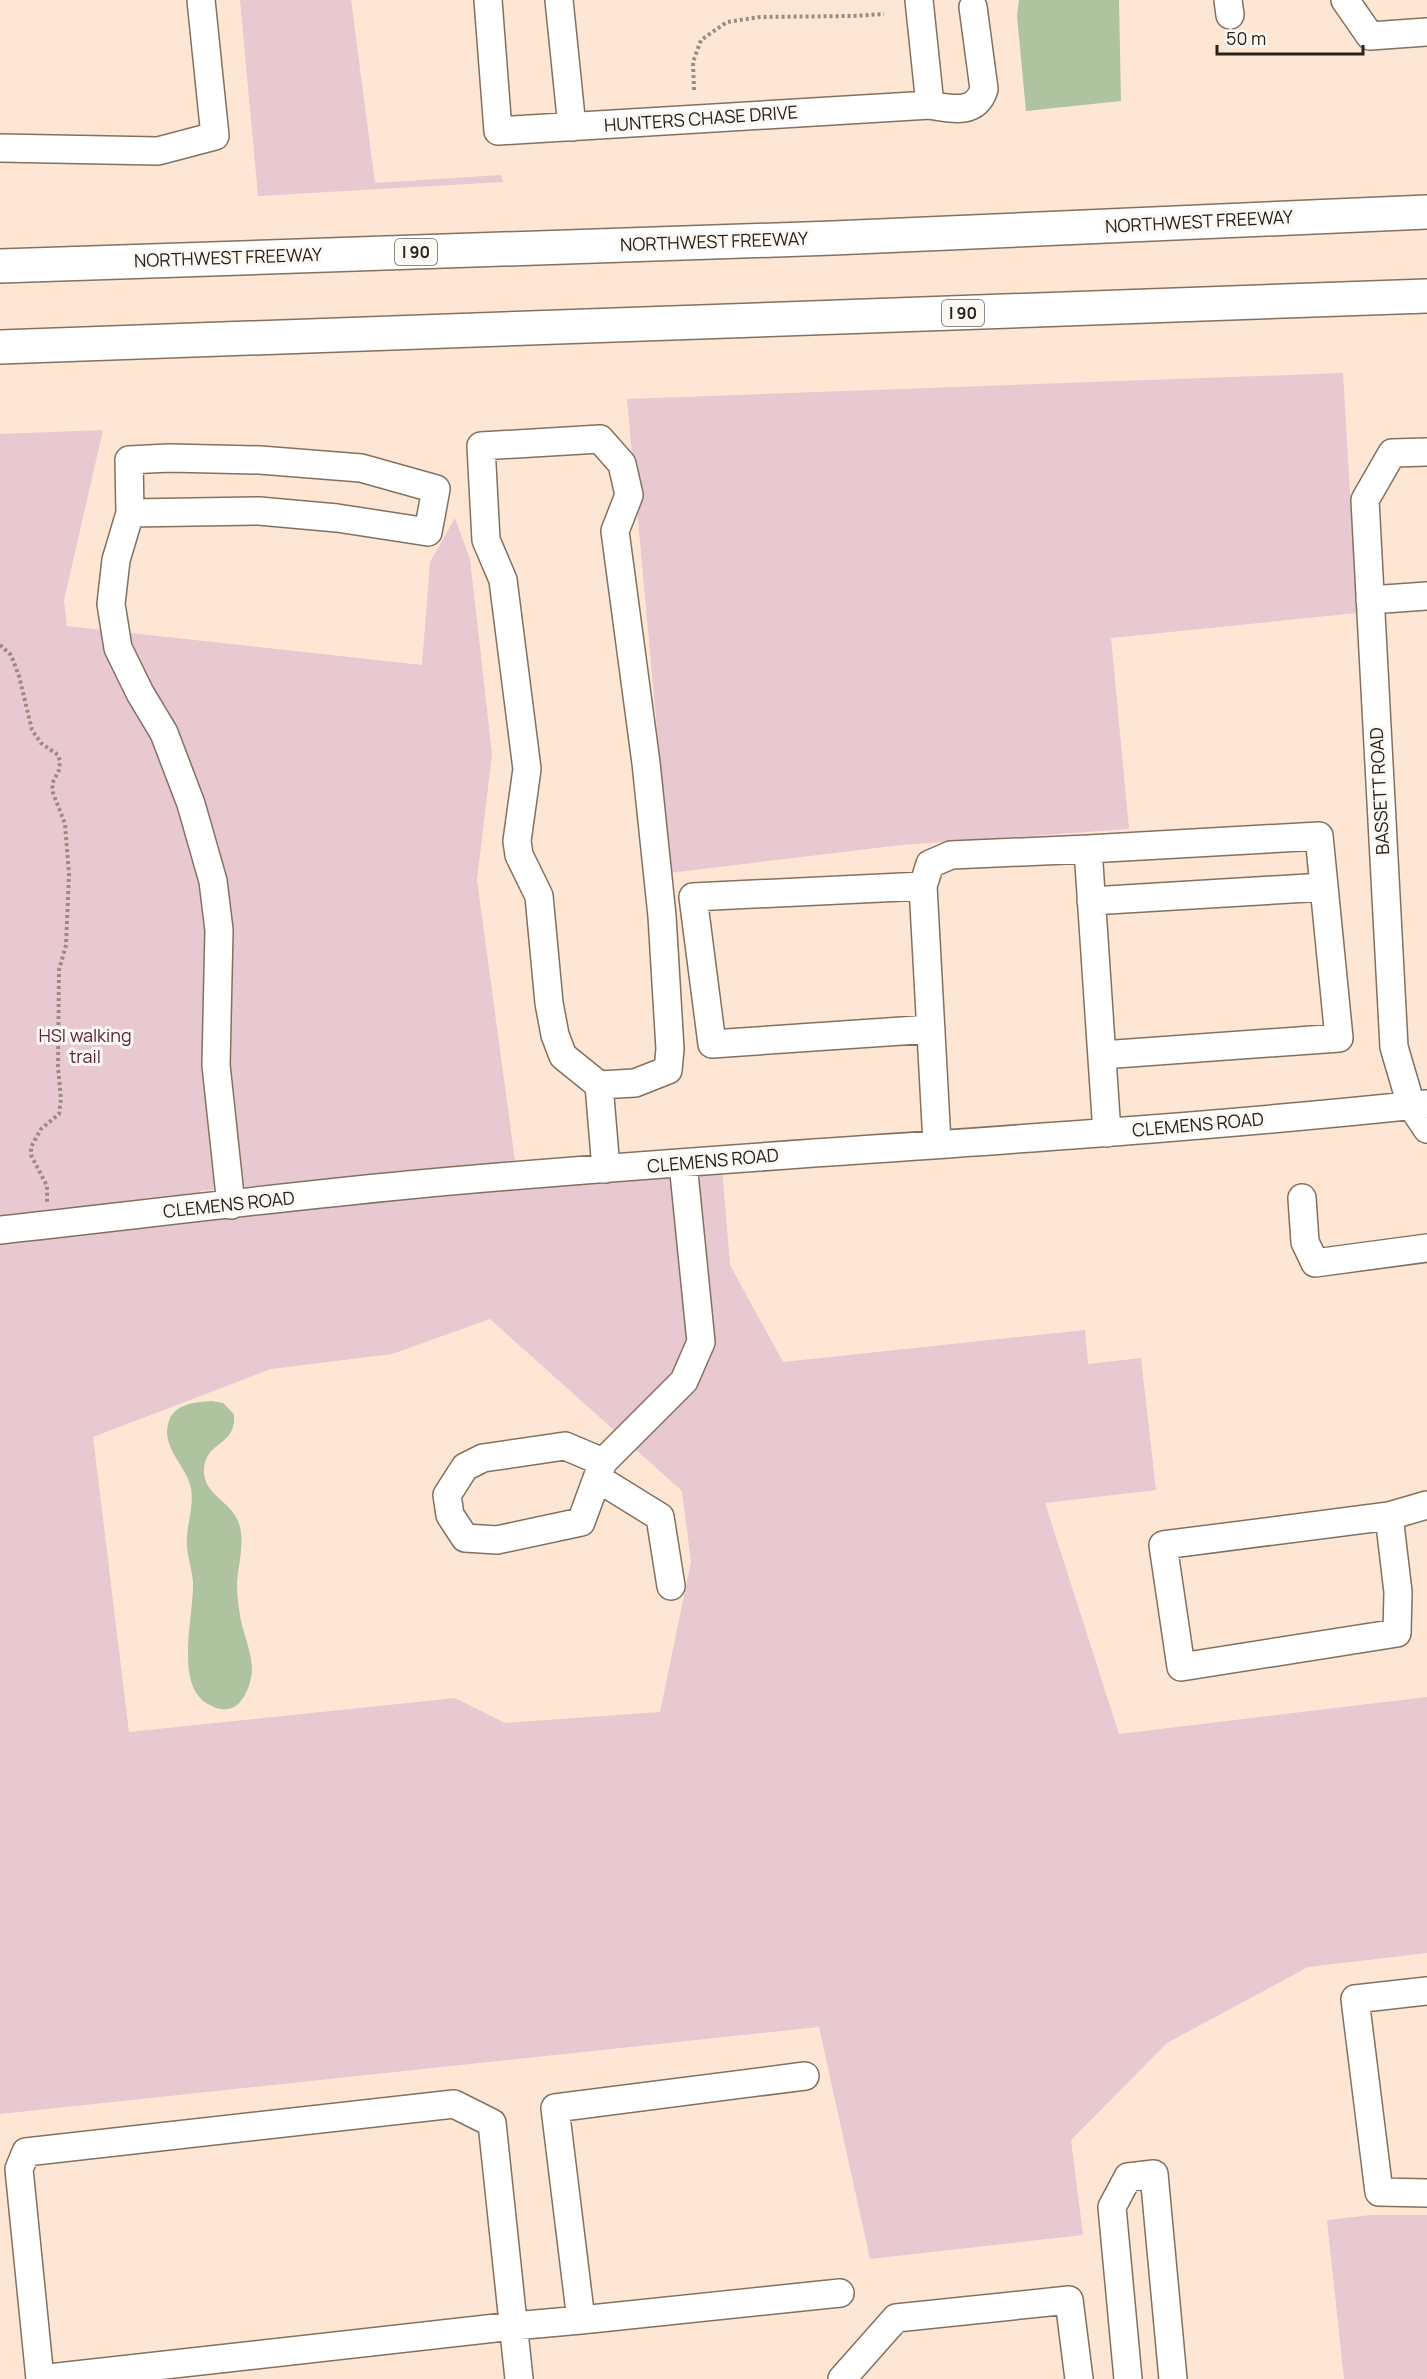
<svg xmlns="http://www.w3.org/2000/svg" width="1427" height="2379" font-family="Manrope,sans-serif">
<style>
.green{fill:#e8c8d1;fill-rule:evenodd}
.water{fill:#afc39e}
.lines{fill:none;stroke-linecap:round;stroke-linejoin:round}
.minor-casing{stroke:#83705f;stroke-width:30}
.highway-casing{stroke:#83705f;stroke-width:36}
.path{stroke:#9c8c7f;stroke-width:4;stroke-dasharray:3 3;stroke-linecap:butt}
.minor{stroke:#fff;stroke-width:27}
.highway{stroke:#fff;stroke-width:33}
.labels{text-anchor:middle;stroke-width:6;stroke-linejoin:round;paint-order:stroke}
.shield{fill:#fcf8f4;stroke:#68625b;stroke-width:1.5}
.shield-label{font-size:16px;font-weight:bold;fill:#29211a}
.street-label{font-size:18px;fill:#29211a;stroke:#fcf8f4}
.park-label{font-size:18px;fill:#5a2238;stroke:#fcf8f4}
</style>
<rect width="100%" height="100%" fill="#fde7d4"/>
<path class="green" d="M240 0H351L375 183 501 175 503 182 258 196Z
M1343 373 1357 613 1111 638 1129 829 901 845 670 873 627 399Z
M103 430 64 600 67 626 422 665 430 562 455 518 470 559 492 754 477 880 515 1161 200 1191 203 1208 0 1217V434Z
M722 1166 730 1265 783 1362 1085 1330 1088 1364 1141 1358 1156 1490 1045 1503 1119 1734 1427 1697V1953L1308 1967 1167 2043 1071 2140 1083 2235 870 2259 819 2027 0 2114V1244L478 1190ZM490 1319 682 1491 691 1562 660 1712 505 1723 455 1698 129 1732 93 1437 271 1369 392 1354Z
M1371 2215H1427V2379H1344L1327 2220Z"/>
<path class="water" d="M1019 0H1119L1121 101 1026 111 1017 16Z
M211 1401 223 1403 234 1414C237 1447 205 1440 204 1470 203 1494 230 1501 238 1521 246 1541 238 1564 237 1584 237 1596 239 1610 241 1621 245 1639 255 1660 251 1678 249 1689 242 1704 232 1708 224 1711 217 1709 210 1705 173 1688 194 1616 193 1582 192 1570 188 1559 187 1547 185 1524 198 1501 188 1479 180 1460 161 1444 169 1421 174 1404 196 1402 211 1401Z"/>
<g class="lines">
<defs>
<path id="minor" d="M488 0 498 131 930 105 919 0
M559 0 572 127
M1228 0 1230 15
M1345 0 1370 36 1427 32
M930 105C952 109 976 115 984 89L973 7
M0 148 158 151 215 136 201 0
M1427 452 1392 453 1365 500 1394 1047 1411 1105 1427 1129
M130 513 129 460 169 458 260 460 361 468 436 489 428 532 337 518 259 511 130 513 116 560 111 604 118 648 140 693 164 733 191 804 213 881 219 930 216 1065 231 1205
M1370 600 1427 596
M1088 849 1319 836 1339 1038 1102 1055
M923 886 930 864 951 855 1088 849 1107 1133
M1091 901 1324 887
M931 1029 712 1044 693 897 923 886 937 1143
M599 1085 635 1083 668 1070 670 1049 662 916 646 763 615 531 629 495 622 464 600 439 481 446 486 540 503 580 527 769 517 841 519 855 539 896 549 1003 555 1035 563 1056 599 1085 606 1169
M1302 1198 1305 1242 1315 1263 1427 1248
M0 1230C136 1215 272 1198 408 1185 747 1153 1088 1140 1427 1104
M603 1462 565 1446 483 1458 465 1467 447 1495 450 1515 465 1538 497 1540 581 1522 603 1462 684 1381 701 1342 683 1163
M597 1478 660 1517 671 1586
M1389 1516 1398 1592 1397 1633 1181 1667 1163 1545 1389 1516 1427 1505
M1427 1991 1355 1999 1379 2192 1427 2193
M581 2320 840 2293
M519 2379 492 2123 454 2104 26 2152 19 2169 40 2379 514 2326 581 2320 555 2108 805 2076
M842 2379 896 2318 1069 2300 1079 2379
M1128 2379 1112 2207 1128 2177 1154 2174 1173 2379"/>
<path id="highway" d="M0 266 833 238 1427 212
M0 347 1427 296"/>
</defs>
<use href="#minor" class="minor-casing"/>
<use href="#highway" class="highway-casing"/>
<path class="path" d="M694 90 693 62 701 40 727 22 760 17 853 16 884 14
M0 645 11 655 19 676 32 730 41 743 58 755 60 762 59 770 52 784 53 793 65 824 69 874 66 945 59 970 58 1067 61 1099 59 1114 41 1129 31 1147V1155L47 1186V1202"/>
<use href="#minor" class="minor"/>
<use href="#highway" class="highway"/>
</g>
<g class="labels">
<g class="shield">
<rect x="395" y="239" width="42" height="26" rx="4.5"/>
<rect x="942" y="300" width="42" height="26" rx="4.5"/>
</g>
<g class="shield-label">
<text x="416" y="258">I 90</text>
<text x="963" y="319">I 90</text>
</g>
<g class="street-label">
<text transform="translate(701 119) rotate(-4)" y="6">HUNTERS CHASE DRIVE</text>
<text transform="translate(1199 222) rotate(-3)" y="6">NORTHWEST FREEWAY</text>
<text transform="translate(714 242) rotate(-2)" y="6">NORTHWEST FREEWAY</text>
<text transform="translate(228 258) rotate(-2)" y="6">NORTHWEST FREEWAY</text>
<text transform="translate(1380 791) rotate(-93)" y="6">BASSETT ROAD</text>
<text transform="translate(1198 1125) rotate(-5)" y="6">CLEMENS ROAD</text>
<text transform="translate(713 1161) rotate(-5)" y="6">CLEMENS ROAD</text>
<text transform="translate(229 1205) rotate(-6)" y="6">CLEMENS ROAD</text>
</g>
<g class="park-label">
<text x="85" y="1042">HSI walking<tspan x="85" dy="21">trail</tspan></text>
</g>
</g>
<path d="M1217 45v9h146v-9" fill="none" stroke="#29211a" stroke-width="3"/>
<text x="1226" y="45" font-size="18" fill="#29211a" stroke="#fcf8f4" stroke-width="4.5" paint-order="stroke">50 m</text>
</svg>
